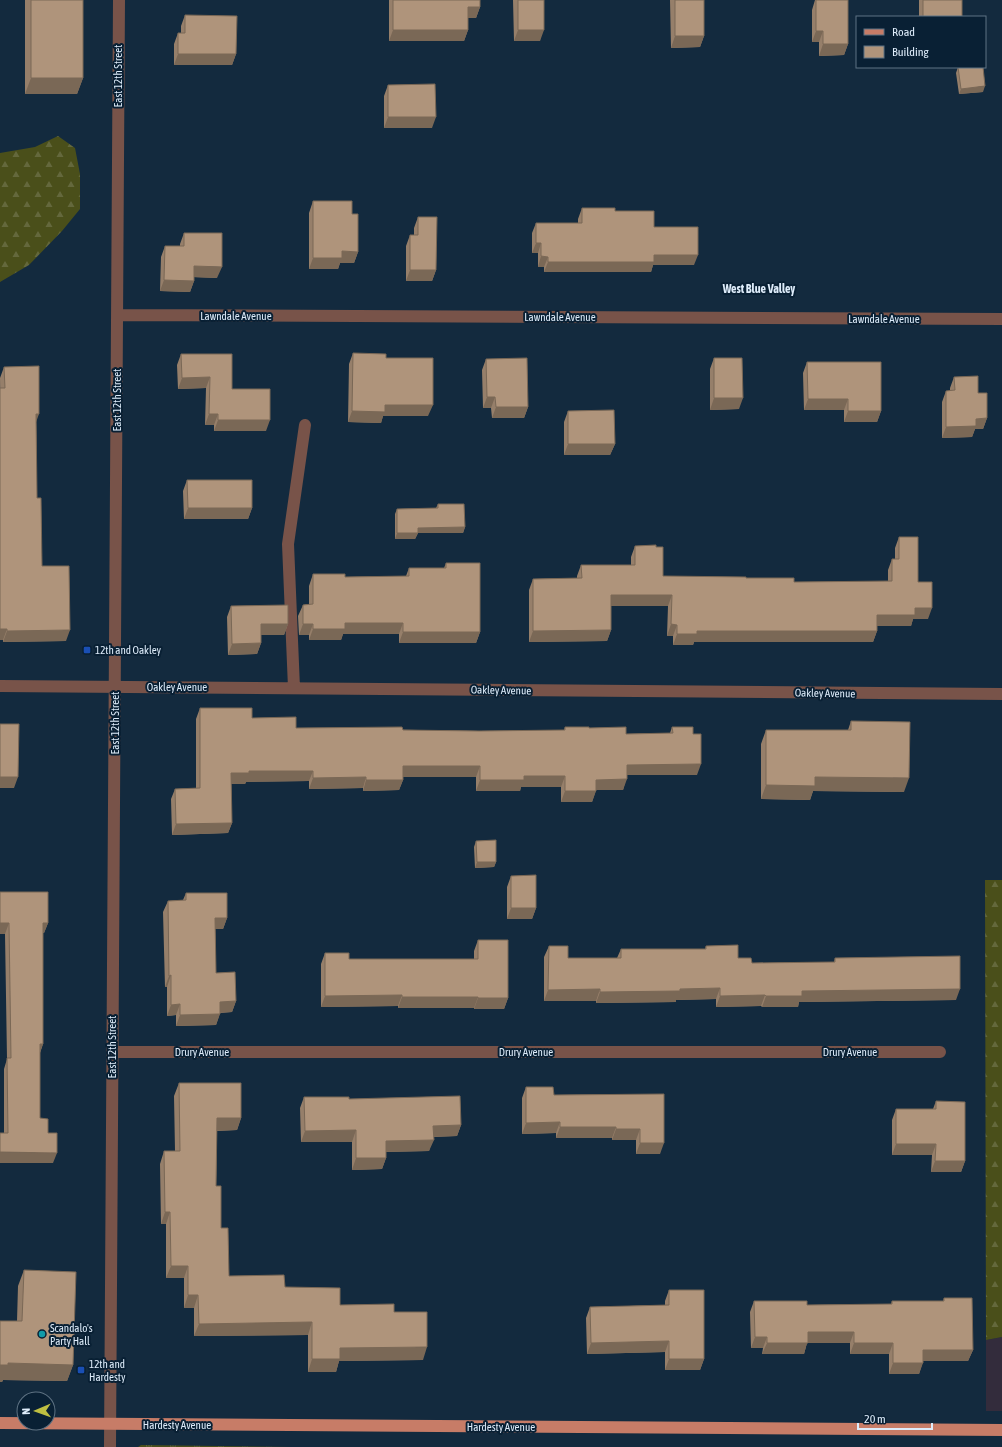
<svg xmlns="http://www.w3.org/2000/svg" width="1002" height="1447" font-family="'Asap Condensed',sans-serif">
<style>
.commercial{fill:#332c3c}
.grass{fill:url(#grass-tufts)}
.forest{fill:url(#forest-firs)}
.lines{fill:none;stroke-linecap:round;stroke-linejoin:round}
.minor{stroke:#785349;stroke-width:12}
.major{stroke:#c77c67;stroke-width:12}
.wall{fill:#967f6a}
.shaded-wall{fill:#7a6856}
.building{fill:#af947b;stroke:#7a6856}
.transit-dot{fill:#1a4fb4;stroke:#092034;stroke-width:1.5}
.culture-dot{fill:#0f9aa8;stroke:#092034;stroke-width:1.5}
.labels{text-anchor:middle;stroke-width:4;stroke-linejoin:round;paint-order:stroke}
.street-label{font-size:11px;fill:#deecfa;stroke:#092034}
.poi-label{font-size:11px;fill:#deecfa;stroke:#092034;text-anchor:start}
.neighbourhood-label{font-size:12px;font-weight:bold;fill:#deecfa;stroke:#092034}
</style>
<defs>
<pattern id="grass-tufts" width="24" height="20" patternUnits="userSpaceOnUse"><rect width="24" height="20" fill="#4a4f1a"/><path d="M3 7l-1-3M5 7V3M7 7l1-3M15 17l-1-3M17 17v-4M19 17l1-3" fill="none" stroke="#64683c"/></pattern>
<pattern id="forest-firs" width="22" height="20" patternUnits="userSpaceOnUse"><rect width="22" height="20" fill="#4a4f1a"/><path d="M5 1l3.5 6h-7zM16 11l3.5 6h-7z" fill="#64683c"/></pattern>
</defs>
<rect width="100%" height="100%" fill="#132a3e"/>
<path class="commercial" d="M1002 1337V1411H986V1340Z"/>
<path class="grass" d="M141 1445 292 1447H138Z"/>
<path class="forest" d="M58 136 75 148 80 174V209L62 231 29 265 0 282V153L35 147Z
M985 880H1002V1337L986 1340Z"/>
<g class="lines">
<path class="minor" d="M118 315 1002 319
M0 686 1002 694
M294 688 288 544 305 425
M112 1052H940
M110 1447 119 0"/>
<path class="major" d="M0 1423 1002 1430"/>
</g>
<path class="wall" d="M25 0H83V78L77 94H25Z
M389 0H480V7L476 18H468V30L464 41H389Z
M513 0H544L540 41H514Z
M670 0H704V36L700 47 671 48Z
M815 0H848V44L844 55 819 56V42H812V10Z
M919 0H962V17H919Z
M185 15 236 54 232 65H174V44L178 33H181V26Z
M958 67 983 92 959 94 956 73Z
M388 85 432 128H384V96Z
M313 201 352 214 358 252 354 263H340L338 269H309V213Z
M582 208 615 211 654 227 694 265H653L651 272H544V267H538V253H532V233L536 223H578V219Z
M418 217 436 270 432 281H406V246L410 235H414V228Z
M184 233 217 278 194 277V281L190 292 160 291 161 257 165 246H180V244Z
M353 353 386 358 428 416H383L381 423 348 422 349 364Z
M181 354 232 389 266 431H214V425H205L206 388 178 389 177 365Z
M714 358 739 409 710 410V369Z
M486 359 528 407 524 418H492L491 408H483L482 370Z
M807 362 881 411 877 422H844V410H804L803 373Z
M4 367 36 421 37 498 42 566 66 641 3 642 0 378Z
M954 377 978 393 987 418 983 429H975L972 437 942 438V402L946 391H950V388Z
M568 411 615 444 610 455H564V422Z
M187 480 252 508 248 519H184L183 491Z
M438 504 465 527 463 533H418L415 539H395V514L397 509 436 508Z
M899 537 918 582 928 619H913L911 626H877V631L873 642H694L693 645H673V636H667L668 606H611V630L607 641 529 642V590L533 579 577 578V576L581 565H631V557L635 546 656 547 663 576 746 578 794 582H888V570L892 559H895V548Z
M446 563 480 632 476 643H399V634H343L341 640H309V635H299L298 616 303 605 309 604V586L313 574 345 577 406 576 409 568H444Z
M231 606 288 624 284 635H261V643L257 654 228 655 227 617Z
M200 708 252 718 296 728 479 731 564 730 565 727 589 728 626 734 670 733 672 727 693 734 697 775H627L623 790H596L592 802H561V787H521L520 791H476V777H403V780L399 790 363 791V788L309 789V781L246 782 245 784H231L232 823 228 833 172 835 171 799 175 789 196 788V719Z
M851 721 904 792 813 791 810 800 761 799V744L766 730H848Z
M476 841 496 862 494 867 475 868 474 847Z
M511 876 536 908 532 919H507V887Z
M0 892 48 923 44 933H43V1044L40 1053V1118L48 1133 53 1163 4 1133V1069L7 1059 5 934H0Z
M186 893 227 918 223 929H215L216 973 236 1001 232 1012 220 1013 216 1025 176 1026V1015L167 1016V987H165L163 912 168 901 183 900Z
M478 940 508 998 504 1009H474V1008H398V1006L321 1007V964L325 953 349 959H474V951Z
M549 946 568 958H617L621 949H705L706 946 752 963 834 962 835 958 956 1000 799 1002 798 1007H762L761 1006 716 1007V999L676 1000V1002L596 1003V1001H544V957Z
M179 1083 241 1118 237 1130 217 1131 216 1186 221 1228 229 1276 285 1287 340 1305 394 1312 423 1360 339 1361 336 1372H308V1335L194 1336V1308H184V1278H166V1224H161L160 1164 164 1151H175L174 1096Z
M526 1087 554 1095 664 1094 660 1154H636V1140H612V1138H556V1133L522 1134V1098Z
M304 1097 349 1099 461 1125 457 1136 433 1137 429 1151 386 1152V1158L382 1169 352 1170V1142H301L300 1108Z
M936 1101 965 1161 961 1172H931L932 1155H892V1120L896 1109H933Z
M24 1270 73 1365 67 1381 3 1380 2 1382H0V1321H17L18 1286Z
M669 1290 704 1359 700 1370H665V1352L587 1354 586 1318 590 1307 665 1305V1301Z
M944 1298 973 1350 968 1361H923L919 1374H889V1354H850V1343H807L804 1354H762L763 1348H751L750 1312 754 1301 807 1305 891 1304 892 1301H943Z"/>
<path class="shaded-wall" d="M468 7H480L476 18H464Z
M393 30H468L464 41H389Z
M518 30H544L540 41H514Z
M816 31H823L819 42H812Z
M675 36H704L700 47 671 48Z
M823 44H848L844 55 819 56Z
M178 54H236L232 65H174Z
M31 78H83L77 94H25Z
M985 86 983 92 959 94 961 89Z
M388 117H436L432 128H384Z
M536 243H541L538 253H532Z
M342 251 358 252 354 263H340L338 269H309L313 258Z
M654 255H698L694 265H653L651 272H544L548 262Z
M541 256 548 257 544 267H538Z
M194 266 222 267 217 278 190 277Z
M410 270H436L432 281H406Z
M164 280 194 281 190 292 160 291Z
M210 377 206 388 178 389 182 378Z
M487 397H495L491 408H483Z
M714 398H743L739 409 710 410Z
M808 399H848L844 410H804Z
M385 405H433L428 416H383L381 423 348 422 352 411Z
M496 407H528L524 418H492Z
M848 411H881L877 422H844Z
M36 414H39L35 425Z
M209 414H218L214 425H205Z
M987 418 983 429H975L972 437 942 438 946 427 976 419Z
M218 420H270L266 431H214Z
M568 444H615L610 455H564Z
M188 508H252L248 519H184Z
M465 527 463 533H416H418L415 539H395L397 533 418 528Z
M611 595H672L668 606H607Z
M915 608H932L928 619H913L911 626H873L877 615Z
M345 623H403L399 634H343L341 640H309L313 629Z
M261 624H288L284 635H257Z
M303 624H313L309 635H299Z
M671 624 677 625 673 636H667Z
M0 629H7L3 640H0Z
M70 630 66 641 3 642 7 631Z
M611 630 607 641 529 642 533 631Z
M697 631H877L873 642H694L693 645H673L677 634Z
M403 632H480L476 643H399Z
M261 643 257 654 228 655 232 644Z
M701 764 697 775H623L627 765Z
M403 766H480L476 777H399Z
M249 771H313L309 781 246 782 245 784H227L231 773Z
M524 776H565L561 787H521L520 791H476L480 780Z
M0 777H18L14 788H0Z
M366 777 363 788 309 789 313 778Z
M815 777 909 778 904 792 813 791 810 800 761 799 766 785Z
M627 779 623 790H592L596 780Z
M366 780H403L399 790 363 791Z
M565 791H596L592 802H561Z
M232 823 228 833 172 835 176 824Z
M477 862H496L494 867 475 868Z
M511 908H536L532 919H507Z
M215 918H227L223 929H211Z
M0 923H9L5 934H0Z
M43 923H48L44 933H39Z
M171 975 167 987H165L169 976Z
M720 988 716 999 676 1000V1002L596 1003 600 992Z
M600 989 596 1001H544L548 990Z
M960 989 956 1000 799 1002 798 1007H762L766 996 802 991Z
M402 995 398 1006 321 1007 325 996Z
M765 995 761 1006 716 1007 720 996Z
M402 997H478L474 1008H398Z
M478 998H508L504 1009H474Z
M236 1001 232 1012 216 1013 220 1002Z
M180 1004 176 1015 167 1016 171 1005Z
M220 1014 216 1025 176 1026 180 1015Z
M40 1044H43L39 1055Z
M217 1118H241L237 1130 212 1131Z
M560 1122 556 1133 522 1134 526 1123Z
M461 1125 457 1136 429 1137 433 1126Z
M560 1127H616L612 1138H556Z
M616 1129H640L636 1140H612Z
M356 1130 352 1142H301L305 1131Z
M434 1140 429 1151 382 1152 386 1141Z
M640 1143H664L660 1154H636Z
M896 1144H936L932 1155H892Z
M0 1152 57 1153 53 1163H0Z
M356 1158H386L382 1169 352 1170Z
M935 1161H965L961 1172H931Z
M165 1212H170L166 1224H161Z
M171 1266H188L184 1278H166Z
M188 1295H198L194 1308H184Z
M312 1322 308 1335 194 1336 199 1324Z
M808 1332H854L850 1343H807L804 1354H762L767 1343Z
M755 1337H767L763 1348H751Z
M669 1341 665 1352 587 1354 591 1343Z
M854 1343H893L889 1354H850Z
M427 1347 423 1360 339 1361 336 1372H308L312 1359 340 1348Z
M923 1350H973L968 1361H919Z
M669 1359H704L700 1370H665Z
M8 1363 73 1365 67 1381 3 1380 2 1382H0V1365Z
M893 1363H923L919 1374H889Z"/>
<path class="building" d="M31 0H83V78H31Z
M393 0H480V7H468V30H393Z
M518 0H544V30H518Z
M675 0H704V36H675Z
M816 0H848V44H823V31H816Z
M923 0H962V17H923Z
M185 15 237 16 236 54H178V33H185Z
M958 67H983L985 86 961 89Z
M435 84 436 117H388V85Z
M313 201H352V214H358V252L342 251V258H313Z
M582 208H615V211H654V227H698V255H654V262H548V257L541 256V243H536V223H582Z
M418 217H437L436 270H410V235H418Z
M184 233H222V267L194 266V281L164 280 165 246H184Z
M353 353 386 354V358H433V405H385V412L352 411Z
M181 354H232V389H270V420H218V414H209L210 377 182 378Z
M527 358 528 407H496L495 397H487L486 359Z
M714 358H742L743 398H714Z
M807 362H881V411H848V399H808Z
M39 366V414H36L37 498H41L42 566H69L70 630 7 631V629H0V388H5L4 367Z
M978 376V393H987V418L976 419V426L946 427V391L955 390 954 377Z
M614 410 615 444H568V411Z
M187 480H252V508H188Z
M438 504H464L465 527 418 528V533H397V509L438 508Z
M899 537H918V582H932V608H915V615H877V631H697V634H677V625L671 624 672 595H611V630L533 631V579L582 578 581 565H635V546L656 545V547H663V576L746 577V578H794V582L892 581V559H899Z
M446 563H480V632H403V623H345V629H313V624H303V605L313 604V574H345V577L409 576V568H446Z
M288 605V624H261V643L232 644 231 606Z
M200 708H252V718L296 717V728L402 727 403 730 479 731 565 730V727H589V728L626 727V734L673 733 672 727H693V734H701V764L627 765V779L596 780V791H565V776H524V780H480V766H403V780H366V777L313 778V771H249V773H231L232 823 176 824 175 789 200 788Z
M851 721 910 722 909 778 815 777V786L766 785V730H851Z
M0 724H19L18 777H0Z
M496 840V862H477L476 841Z
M536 875V908H511V876Z
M0 892H48V923H43V1044H40V1118L48 1119V1133H57V1153L0 1152V1133H8L7 1058H11L9 923H0Z
M186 893H227V918H215L216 973 235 972 236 1001 220 1002V1014L180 1015V1004L171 1005V975L169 976 168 901 186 900Z
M478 940H508V998H478V997H402V995L325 996V953H349V959H478Z
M738 945V958H751L752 963 835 962V958L960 956V989L802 991V996H766L765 995 720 996V988L680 989V991L600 992V989L548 990 549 946H568V958H621V949H706V946Z
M179 1083H241V1118H217L216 1186H221V1228H228L229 1276 284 1275 285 1287 340 1288V1305L394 1304V1312H427V1347L340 1348V1359H312V1322L199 1324 198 1295H188V1266H171L170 1212H165L164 1151H180Z
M526 1087H553L554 1095 664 1094V1143H640V1129H616V1127H560V1122L526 1123Z
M460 1096 461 1125 433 1126 434 1140 386 1141V1158H356V1130L305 1131 304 1097H349V1099Z
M936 1101 965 1102V1161H935L936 1144H896V1109H936Z
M24 1270 76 1272 73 1365 8 1363V1365H0V1321H22Z
M669 1290H704V1359H669V1341L591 1343 590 1307 669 1305Z
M944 1298H972L973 1350H923V1363H893V1343H854V1332H808V1343H767V1337H755L754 1301H807V1305L892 1304V1301H944Z"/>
<g class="transit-dot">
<rect x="83" y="646" width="8" height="8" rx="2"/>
<rect x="77" y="1366" width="8" height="8" rx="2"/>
</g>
<circle class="culture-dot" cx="42" cy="1334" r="4"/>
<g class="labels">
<g class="street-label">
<text transform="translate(118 76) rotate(-90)" y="4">East 12th Street</text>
<text x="236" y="320">Lawndale Avenue</text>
<text x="560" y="321">Lawndale Avenue</text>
<text x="884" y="323">Lawndale Avenue</text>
<text transform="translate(117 400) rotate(-90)" y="4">East 12th Street</text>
<text x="177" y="691">Oakley Avenue</text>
<text transform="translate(501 690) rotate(1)" y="4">Oakley Avenue</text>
<text transform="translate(825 693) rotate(1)" y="4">Oakley Avenue</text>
<text transform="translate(115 723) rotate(-90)" y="4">East 12th Street</text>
<text transform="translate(112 1047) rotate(-90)" y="4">East 12th Street</text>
<text x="202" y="1056">Drury Avenue</text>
<text x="526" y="1056">Drury Avenue</text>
<text x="850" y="1056">Drury Avenue</text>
<text x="177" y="1429">Hardesty Avenue</text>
<text x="501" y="1431">Hardesty Avenue</text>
</g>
<g class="poi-label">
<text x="95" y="654">12th and Oakley</text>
<text x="50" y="1332">Scandalo's<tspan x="50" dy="13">Party Hall</tspan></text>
<text x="89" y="1368">12th and<tspan x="89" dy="13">Hardesty</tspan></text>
</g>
<g class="neighbourhood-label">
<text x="759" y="293">West Blue Valley</text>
</g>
</g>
<rect x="856" y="16" width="130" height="52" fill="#092034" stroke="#5e7283"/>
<rect x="864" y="29" width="20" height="6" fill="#c77c67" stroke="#5e7283"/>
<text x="892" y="36" font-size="12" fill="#deecfa">Road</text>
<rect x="864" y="46" width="20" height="12" fill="#af947b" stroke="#5e7283"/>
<text x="892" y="56" font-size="12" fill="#deecfa">Building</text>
<g transform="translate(36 1411) rotate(268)"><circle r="19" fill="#092034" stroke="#5e7283"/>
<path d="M0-3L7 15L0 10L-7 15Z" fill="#bebf42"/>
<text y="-6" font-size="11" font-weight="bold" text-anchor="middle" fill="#deecfa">N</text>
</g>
<path d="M858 1423v6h74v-6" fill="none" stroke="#deecfa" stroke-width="2"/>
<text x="864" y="1423" font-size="12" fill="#deecfa" stroke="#092034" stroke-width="3" paint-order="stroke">20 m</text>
</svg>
